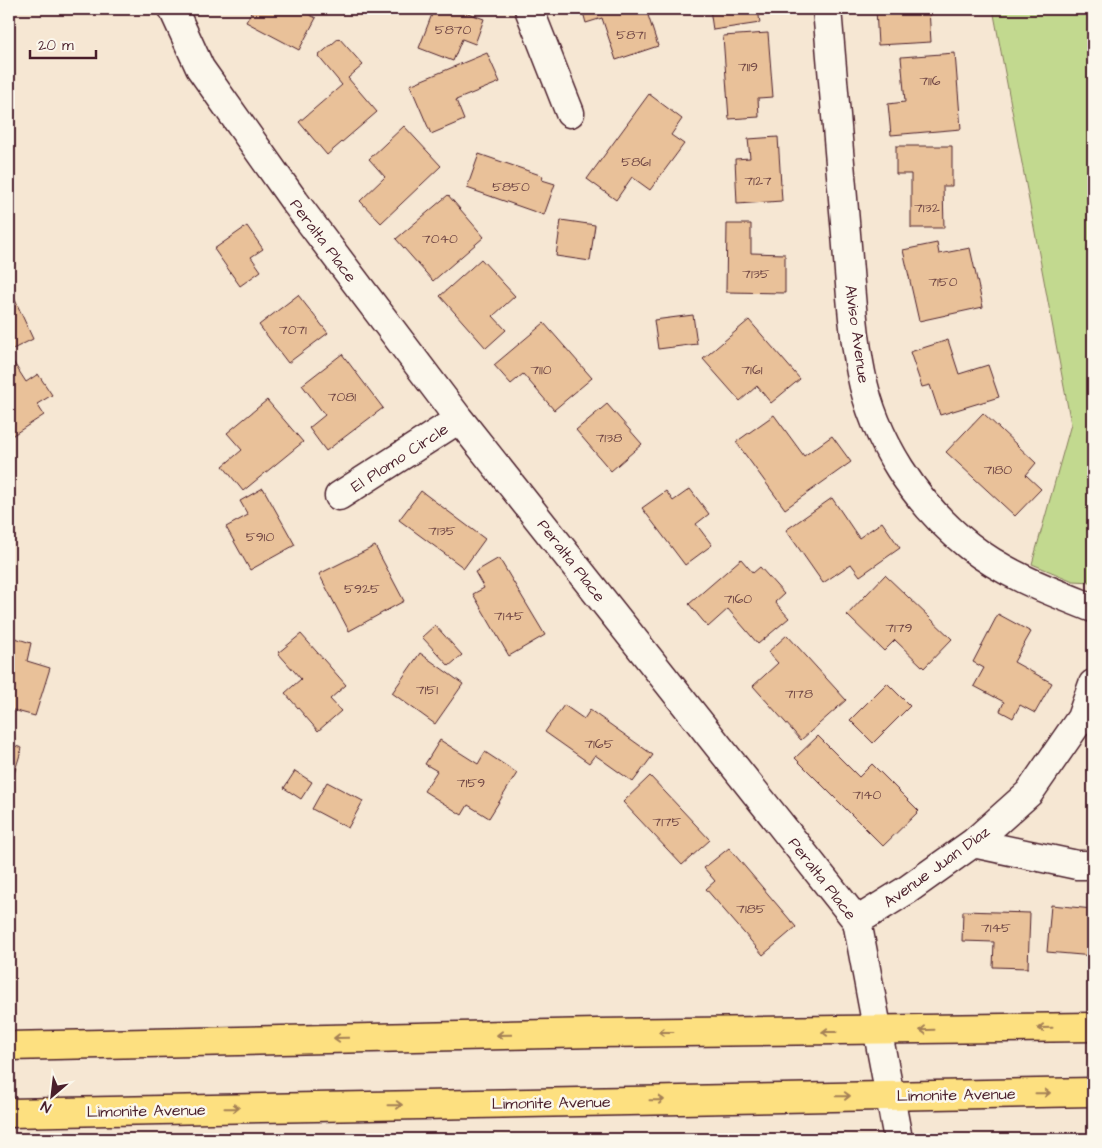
<svg xmlns="http://www.w3.org/2000/svg" width="1102" height="1148" font-family="'Architects Daughter',sans-serif">
<style>
.green{fill:#c2d98f;stroke:#867c5d}
.building{fill:#e9c199;stroke:#4a1f2b}
.lines{fill:none;stroke-linecap:round;stroke-linejoin:round}
.minor-casing{stroke:#4a1f2b;stroke-width:31}
.major-casing{stroke:#4a1f2b;stroke-width:31}
.minor{stroke:#fbf7ec;stroke-width:28}
.major{stroke:#fde080;stroke-width:28}
.oneway{stroke:#a48056}
.labels{text-anchor:middle;stroke-width:5;stroke-linejoin:round;paint-order:stroke}
.number-label{font-size:14px;fill:#724846}
.street-label{font-size:16px;fill:#4a1f2b;stroke:#fbf7ec}
</style>
<rect width="100%" height="100%" fill="#f6e7d3"/>
<filter id="ink" filterUnits="userSpaceOnUse"><feTurbulence type="fractalNoise" baseFrequency=".02" numOctaves="2"/><feDisplacementMap in="SourceGraphic" scale="10" xChannelSelector="R" yChannelSelector="G"/><feConvolveMatrix kernelMatrix="1 2 1 2 8 2 1 2 1" color-interpolation-filters="sRGB"/></filter>
<g filter="url(#ink)">
<path class="green" d="M993 9H1093V582L1073 581 1032 564 1071 424Z"/>
<path class="building" d="M253 9H298L316 18 299 50 246 22Z
M434 9H463L462 11 484 19 475 44 462 39 453 61 419 48Z
M582 9H646L658 46 616 60 602 18 586 23Z
M710 9H758L760 23 713 30Z
M876 9H929L931 42 878 45Z
M768 33 773 97 758 98 759 117 729 119 723 36Z
M339 38 363 65 348 78 377 112 327 155 299 122 342 85 318 56Z
M487 53 500 82 456 100 464 120 431 134 410 85Z
M955 53 961 129 891 135 888 104 905 102 901 57Z
M649 94 682 119 671 135 684 144 650 190 632 177 616 200 587 179Z
M404 126 441 166 381 223 360 201 385 177 369 159Z
M778 137 782 201 737 204 735 159 750 158 748 139Z
M896 146H952V186H943L944 228H911V174H896Z
M479 154 543 176 542 180 555 184 544 215 467 188Z
M448 195 484 237 433 281 396 239Z
M561 220 595 225 590 261 556 256Z
M727 224H751V253L785 254V293L726 292Z
M247 226 263 249 251 257 261 271 240 286 214 249Z
M937 243 939 254 970 248 983 307 919 321 903 250Z
M481 259 515 296 493 316 506 330 486 348 440 296Z
M10 289 33 339 9 351V290Z
M298 295 328 333 288 363 259 325Z
M693 315 697 344 658 349 654 320Z
M749 320 800 379 771 403 757 386 740 401 703 359Z
M544 323 592 378 554 410 523 374 511 384 494 365Z
M948 340 959 374 988 365 999 397 940 415 930 385 922 387 910 352Z
M342 354 383 408 326 451 309 428 325 415 302 385Z
M12 360 26 382 38 374 52 395 37 404 44 415 10 437 9 362Z
M267 400 303 442 243 491 223 466 242 450 227 433Z
M607 404 642 444 611 471 576 430Z
M983 413 1036 463 1026 475 1041 489 1015 516 946 452Z
M774 415 804 456 832 436 851 462 785 509 736 442Z
M263 488 295 545 250 570 226 527 248 515 240 501Z
M690 489 709 514 696 524 712 545 685 565 642 508 666 491 673 501Z
M421 491 485 539 464 568 399 520Z
M832 498 859 538 882 522 900 548 860 576 851 564 823 583 786 530Z
M375 546 404 601 349 631 319 574Z
M499 558 545 635 509 656 473 594 484 588 475 572Z
M741 559 753 573 760 567 784 594 775 602 789 618 758 644 728 609 708 627 689 604Z
M885 575 952 639 924 668 895 640 884 651 847 615Z
M998 614 1031 632 1014 662 1052 683 1035 713 1020 705 1013 718 1000 711 1004 702 974 686 984 668 973 662Z
M435 625 462 655 449 666 422 637Z
M301 634 346 685 330 699 341 711 318 731 285 693 301 679 278 653Z
M787 635 846 700 801 740 753 686 778 663 768 652Z
M9 636 31 643 27 661 50 668 35 716 9 709Z
M420 653 463 684 435 724 392 693Z
M887 683 910 706 873 743 850 720Z
M564 705 584 719 590 710 653 755 633 782 595 755 589 763 545 732Z
M818 736 859 777 872 764 919 811 883 846 795 758Z
M440 740 478 764 485 752 517 773 489 818 468 805 462 815 424 791 437 771 425 764Z
M9 744 22 748 9 790Z
M295 771 312 782 301 799 284 788Z
M650 776 710 840 682 865 623 802Z
M327 782 363 801 348 828 312 809Z
M729 848 796 927 763 955 706 889 715 881 704 868Z
M1051 905 1093 909V956L1047 952Z
M963 911 1030 913 1028 968 993 967 994 942 962 941Z"/>
<g class="lines">
<defs>
<path id="minor" d="M173 9 200 68 295 202 459 419 857 921 898 1139
M529 9 570 113
M827 9C834 84 839 159 846 234 850 280 852 328 861 373 874 440 916 504 969 546 1006 575 1050 591 1093 608
M339 496 459 419
M973 843 1077 865H1093
M857 921 907 890 973 843 1029 793 1081 718 1093 684"/>
<path id="major" d="M9 1046 597 1033 1093 1027
M9 1113 1093 1092"/>
</defs>
<use href="#minor" class="minor-casing"/>
<use href="#major" class="major-casing"/>
<use href="#minor" class="minor"/>
<use href="#major" class="major"/>
</g>
<defs><path id="oneway-shaft" d="M-6 0H5M1.5-3L5.5 0L1.5 3" fill="none" stroke-width="1.6" stroke-linecap="round" stroke-linejoin="round" transform="scale(1.25)"/></defs>
<g class="oneway">
<use href="#oneway-shaft" transform="translate(1045 1028) rotate(179)"/>
<use href="#oneway-shaft" transform="translate(927 1030) rotate(178)"/>
<use href="#oneway-shaft" transform="translate(666 1032) rotate(180)"/>
<use href="#oneway-shaft" transform="translate(829 1032) rotate(180)"/>
<use href="#oneway-shaft" transform="translate(504 1035) rotate(179)"/>
<use href="#oneway-shaft" transform="translate(341 1038) rotate(179)"/>
<use href="#oneway-shaft" transform="translate(1043 1093) rotate(-1)"/>
<use href="#oneway-shaft" transform="translate(843 1096) rotate(-1)"/>
<use href="#oneway-shaft" transform="translate(657 1100) rotate(-1)"/>
<use href="#oneway-shaft" transform="translate(395 1105) rotate(-1)"/>
<use href="#oneway-shaft" transform="translate(232 1108) rotate(-1)"/>
</g>
</g>
<g class="labels">
<g class="number-label">
<text x="453" y="34">5870</text>
<text x="631" y="39">5871</text>
<text x="748" y="71">7119</text>
<text x="930" y="85">7116</text>
<text x="636" y="166">5861</text>
<text x="758" y="185">7127</text>
<text x="511" y="191">5850</text>
<text x="927" y="212">7132</text>
<text x="440" y="243">7040</text>
<text x="756" y="278">7135</text>
<text x="943" y="286">7150</text>
<text x="293" y="334">7071</text>
<text x="541" y="374">7110</text>
<text x="752" y="374">7161</text>
<text x="342" y="401">7081</text>
<text x="609" y="442">7138</text>
<text x="998" y="474">7180</text>
<text x="442" y="535">7135</text>
<text x="260" y="541">5910</text>
<text x="362" y="593">5925</text>
<text x="738" y="603">7160</text>
<text x="509" y="620">7145</text>
<text x="899" y="632">7179</text>
<text x="427" y="694">7151</text>
<text x="799" y="698">7178</text>
<text x="599" y="748">7165</text>
<text x="471" y="787">7159</text>
<text x="867" y="799">7140</text>
<text x="667" y="826">7175</text>
<text x="751" y="913">7185</text>
<text x="996" y="932">7145</text>
</g>
<g class="street-label">
<text transform="translate(324 240) rotate(53)" y="6">Peralta Place</text>
<text transform="translate(858 334) rotate(82)" y="6">Alviso Avenue</text>
<text transform="translate(399 457) rotate(-33)" y="6">El Plomo Circle</text>
<text transform="translate(572 560) rotate(52)" y="6">Peralta Place</text>
<text transform="translate(936 866) rotate(-36)" y="6">Avenue Juan Diaz</text>
<text transform="translate(823 878) rotate(52)" y="6">Peralta Place</text>
<text transform="translate(956 1094) rotate(-1)" y="6">Limonite Avenue</text>
<text transform="translate(551 1102) rotate(-1)" y="6">Limonite Avenue</text>
<text transform="translate(146 1110) rotate(-1)" y="6">Limonite Avenue</text>
</g>
</g>
<rect width="1102" height="1148" fill="none" stroke="#fbf7ec" stroke-width="30"/>
<rect x="15" y="15" width="1072" height="1118" fill="none" stroke="#4a1f2b" stroke-width="2" filter="url(#ink)"/>
<g transform="translate(52 1096) rotate(208)" stroke="#fbf7ec" stroke-width="4" paint-order="stroke">
<path d="M0-4L9 19L0 12L-9 19Z" fill="#4a1f2b"/>
<text y="-8" font-size="14" font-weight="bold" text-anchor="middle" fill="#4a1f2b">N</text>
</g>
<path d="M30 50v8h66v-8" fill="none" stroke="#4a1f2b" stroke-width="2.5"/>
<text x="38" y="50" font-size="15" fill="#4a1f2b" stroke="#fbf7ec" stroke-width="4" paint-order="stroke">20 m</text>
</svg>
